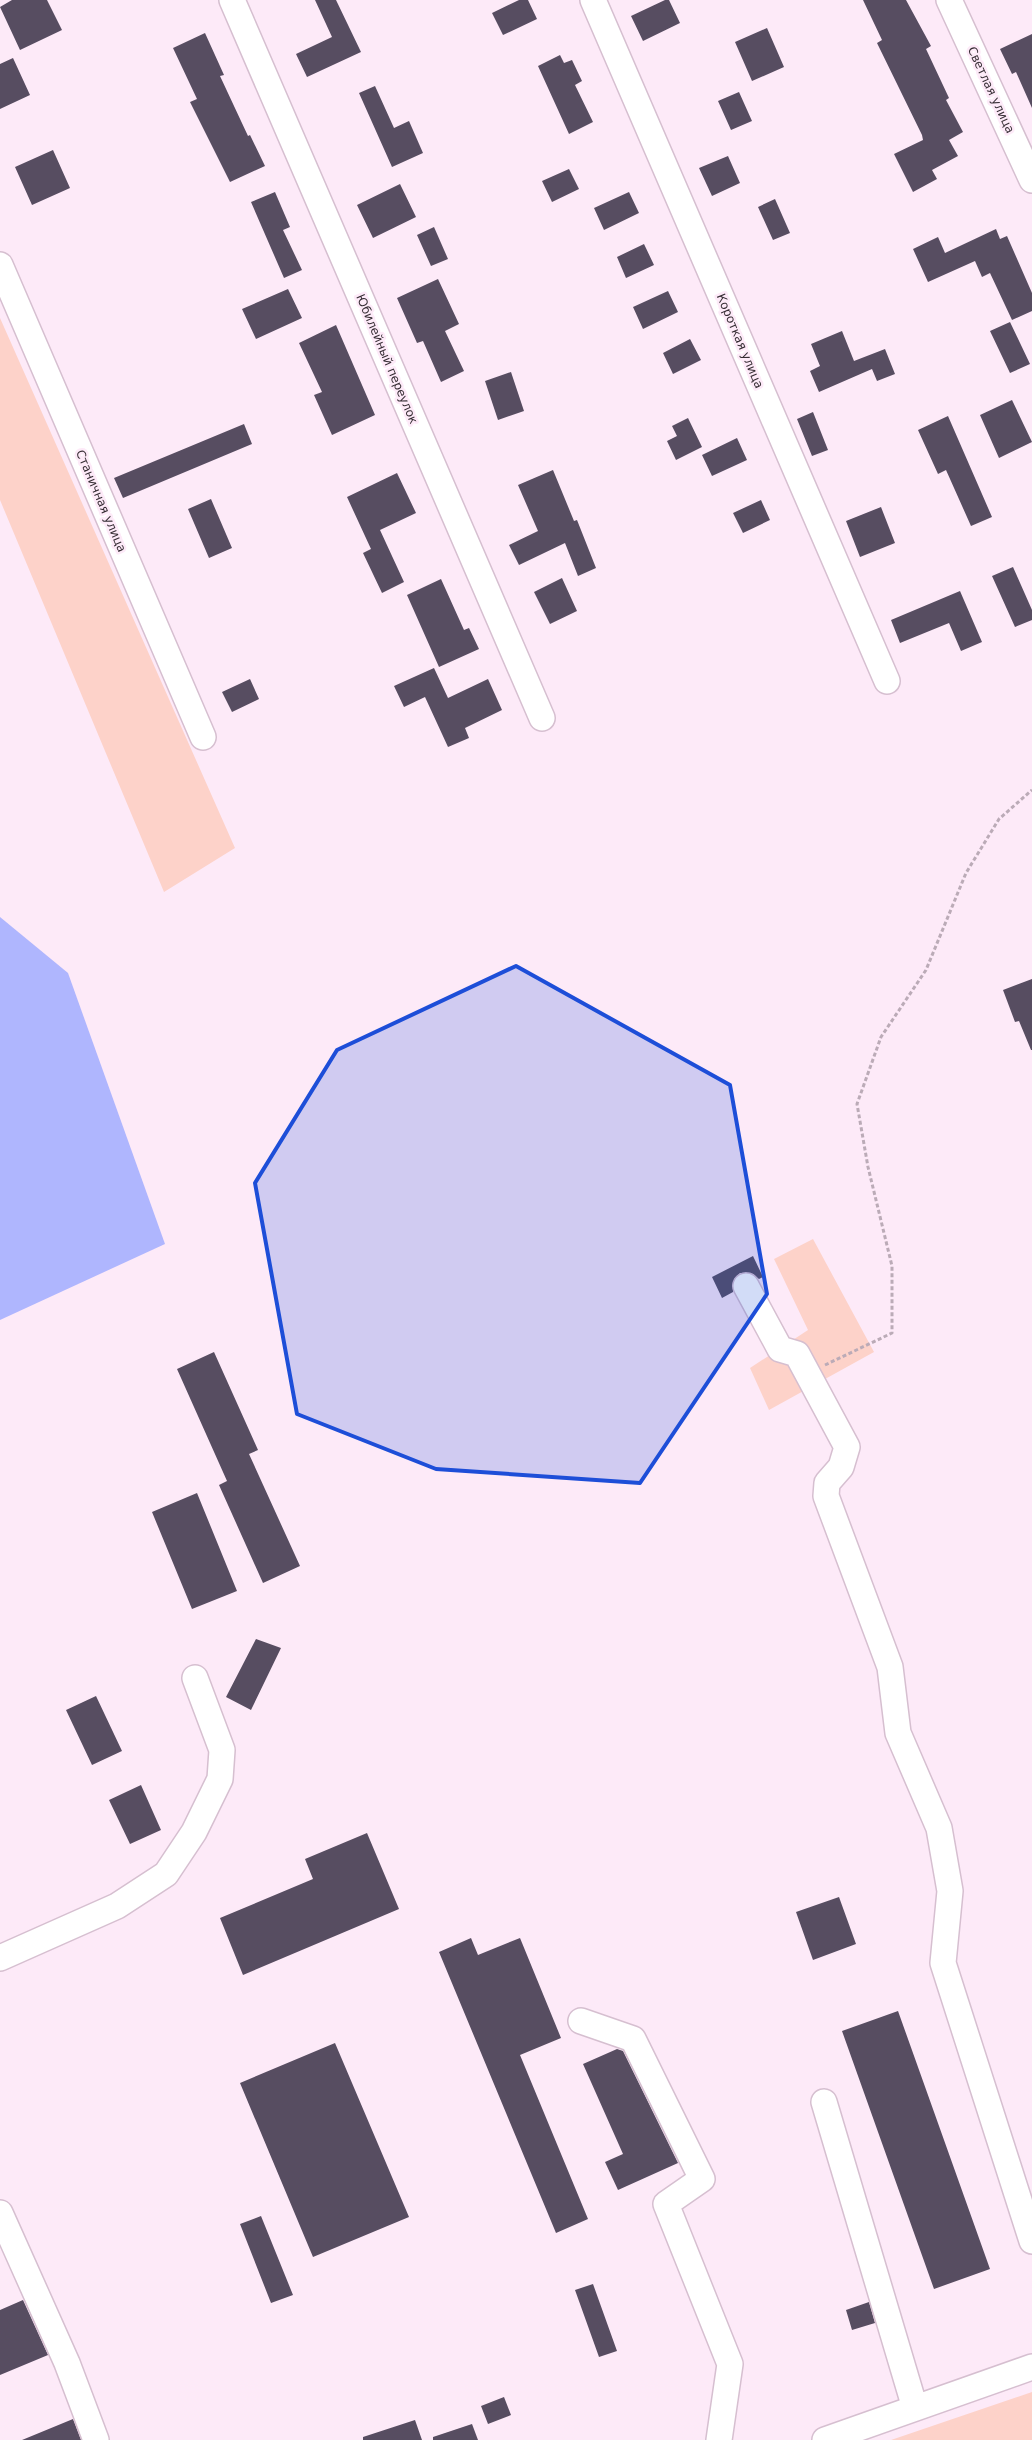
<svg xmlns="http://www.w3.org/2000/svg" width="1032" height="2440" font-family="'DejaVu Sans',sans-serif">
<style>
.green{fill:#fdd2c9}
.water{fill:#afb6fe}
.building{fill:#574d61}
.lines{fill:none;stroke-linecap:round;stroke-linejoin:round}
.minor-casing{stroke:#d6bfd0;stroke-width:28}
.path{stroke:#bbabb7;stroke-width:3;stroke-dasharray:4 2.5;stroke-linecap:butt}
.minor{stroke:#fff;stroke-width:25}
.marked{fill:#1d4ed8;fill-opacity:0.2;stroke:#1d4ed8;stroke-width:4;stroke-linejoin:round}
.labels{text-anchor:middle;stroke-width:5;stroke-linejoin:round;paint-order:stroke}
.street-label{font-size:12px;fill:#352c33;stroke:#fdeaf8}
</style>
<rect width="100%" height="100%" fill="#fdeaf8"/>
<path class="green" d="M0 318 235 848 164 892 0 500Z
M813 1239 874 1352 769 1410 750 1368 808 1330 774 1259Z
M1032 2392V2440H891Z"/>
<path class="water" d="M0 917 68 973 165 1244 0 1320Z"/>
<path class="building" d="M12 0H47L62 30 20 50 0 7Z
M315 0H336L361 52 307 77 296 54 332 37Z
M519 0H528L537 19 503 35 492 13Z
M665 0H669L680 23 643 41 631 16Z
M863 0H906L931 46 926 49 949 98 946 100 963 132 949 140 958 156 932 170 937 179 913 192 894 154 923 140 922 135 877 43 882 40Z
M767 28 784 67 752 81 735 42Z
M205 33 224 75 220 76 248 136 250 135 265 166 230 182 190 102 197 99 173 48Z
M1032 34V108L1016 72 1012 74 1000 49Z
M560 55 564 63 572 60 582 81 575 85 593 122 569 134 538 66Z
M13 58 30 95 0 109V64Z
M375 86 394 128 409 121 423 153 392 167 359 93Z
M739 92 752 121 731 130 718 101Z
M53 150 70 188 32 205 15 167Z
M728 156 740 183 712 196 699 168Z
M569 169 579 189 552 202 542 181Z
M400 184 416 217 373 238 357 205Z
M275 192 290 227 283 230 302 270 284 278 251 202Z
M629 192 639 213 604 230 594 208Z
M775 199 790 233 773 240 758 207Z
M434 227 448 259 431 266 417 235Z
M996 229 1000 239 1007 236 1032 293V311L1012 320 990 273 982 277 975 261 928 282 913 249 938 237 945 253Z
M644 244 654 265 626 278 617 257Z
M438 279 459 324 445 331 464 371 441 382 423 341 417 343 397 298Z
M288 289 302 318 256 339 242 309Z
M668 291 678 312 643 329 633 307Z
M1010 322 1030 364 1010 373 990 331Z
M336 325 375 415 332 435 314 395 322 392 299 343Z
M842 331 854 361 885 349 895 374 877 381 872 369 819 392 810 371 820 366 811 344Z
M690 339 701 360 673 374 663 353Z
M511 372 524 411 498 420 485 381Z
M1012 400 1032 442 999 458 980 415Z
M813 412 828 450 812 456 797 419Z
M948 416 992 517 971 526 946 470 938 474 918 430Z
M688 418 702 447 676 460 667 441 677 436 672 426Z
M244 424 252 444 123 498 114 478Z
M737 438 747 460 712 476 702 455Z
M553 470 574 521 577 520 596 568 578 576 565 543 519 565 509 545 538 531 518 485Z
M397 473 416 513 380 530 404 582 382 593 363 553 371 549 347 497Z
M211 499 232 548 209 558 188 509Z
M761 500 770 520 743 533 733 513Z
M881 507 895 543 860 557 846 521Z
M1013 567 1032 610V620L1015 627 992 576Z
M562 578 577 611 550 624 534 592Z
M441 579 464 630 469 628 479 649 439 667 407 595Z
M960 591 982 642 961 651 949 623 900 643 891 620Z
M434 668 448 698 488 679 502 710 465 728 469 738 448 747 425 697 404 707 394 686Z
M250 679 259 699 232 712 222 692Z
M1032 979V1050H1031L1019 1021 1015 1022 1003 990Z
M753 1256 763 1277 759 1279 753 1274 740 1273 734 1279 733 1292 722 1298 712 1277Z
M214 1352 258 1450 249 1454 300 1566 263 1583 219 1485 227 1481 177 1369Z
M197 1493 237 1591 192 1609 152 1512Z
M256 1639 281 1648 251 1710 226 1697Z
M96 1696 122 1751 92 1765 66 1710Z
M141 1785 161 1830 130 1844 109 1800Z
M367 1833 399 1909 243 1975 220 1918 313 1879 305 1859Z
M839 1897 856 1944 813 1960 796 1912Z
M471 1938 478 1955 520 1938 561 2038 520 2055 588 2219 556 2233 439 1952Z
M898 2011 990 2269 934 2289 842 2031Z
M335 2043 409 2217 313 2257 240 2083Z
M617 2049 623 2051 678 2163 618 2190 605 2162 623 2154 583 2064Z
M261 2216 293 2295 271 2303 240 2224Z
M593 2284 617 2351 599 2357 575 2290Z
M23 2300 48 2355 0 2375V2310Z
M869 2302 875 2323 852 2330 846 2310Z
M504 2397 511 2415 488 2424 481 2406Z
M73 2419 81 2440H22Z
M415 2420 422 2440H363V2437Z
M472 2424 478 2440H433V2437Z"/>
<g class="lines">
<defs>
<path id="minor" d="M232 0 542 718
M593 0 887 681
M949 0 1032 180
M0 265 203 737
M746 1286 780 1349 797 1354 847 1447 841 1467 827 1483 826 1496 890 1667 898 1733 939 1828 950 1891 943 1963 1032 2241
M0 1958 117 1906 166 1874 194 1832 220 1779 222 1750 195 1678
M581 2021 633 2039 702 2179 666 2204 730 2364 719 2440
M824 2102 915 2408
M0 2213 67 2363 96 2440
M825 2440 1032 2367"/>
</defs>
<use href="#minor" class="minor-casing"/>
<path class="path" d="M825 1365 892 1333V1266L868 1167 857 1104 881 1037 926 970 966 873 999 819 1032 790"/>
<use href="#minor" class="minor"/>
</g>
<path class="marked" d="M516 966 730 1085 767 1294 640 1483 436 1469 297 1414 255 1183 337 1050Z"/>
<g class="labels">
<g class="street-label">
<text transform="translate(991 90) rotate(65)" y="4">Светлая улица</text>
<text transform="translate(740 341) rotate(67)" y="4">Короткая улица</text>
<text transform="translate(387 359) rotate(67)" y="4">Юбилейный переулок</text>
<text transform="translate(101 501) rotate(67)" y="4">Станичная улица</text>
</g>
</g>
</svg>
